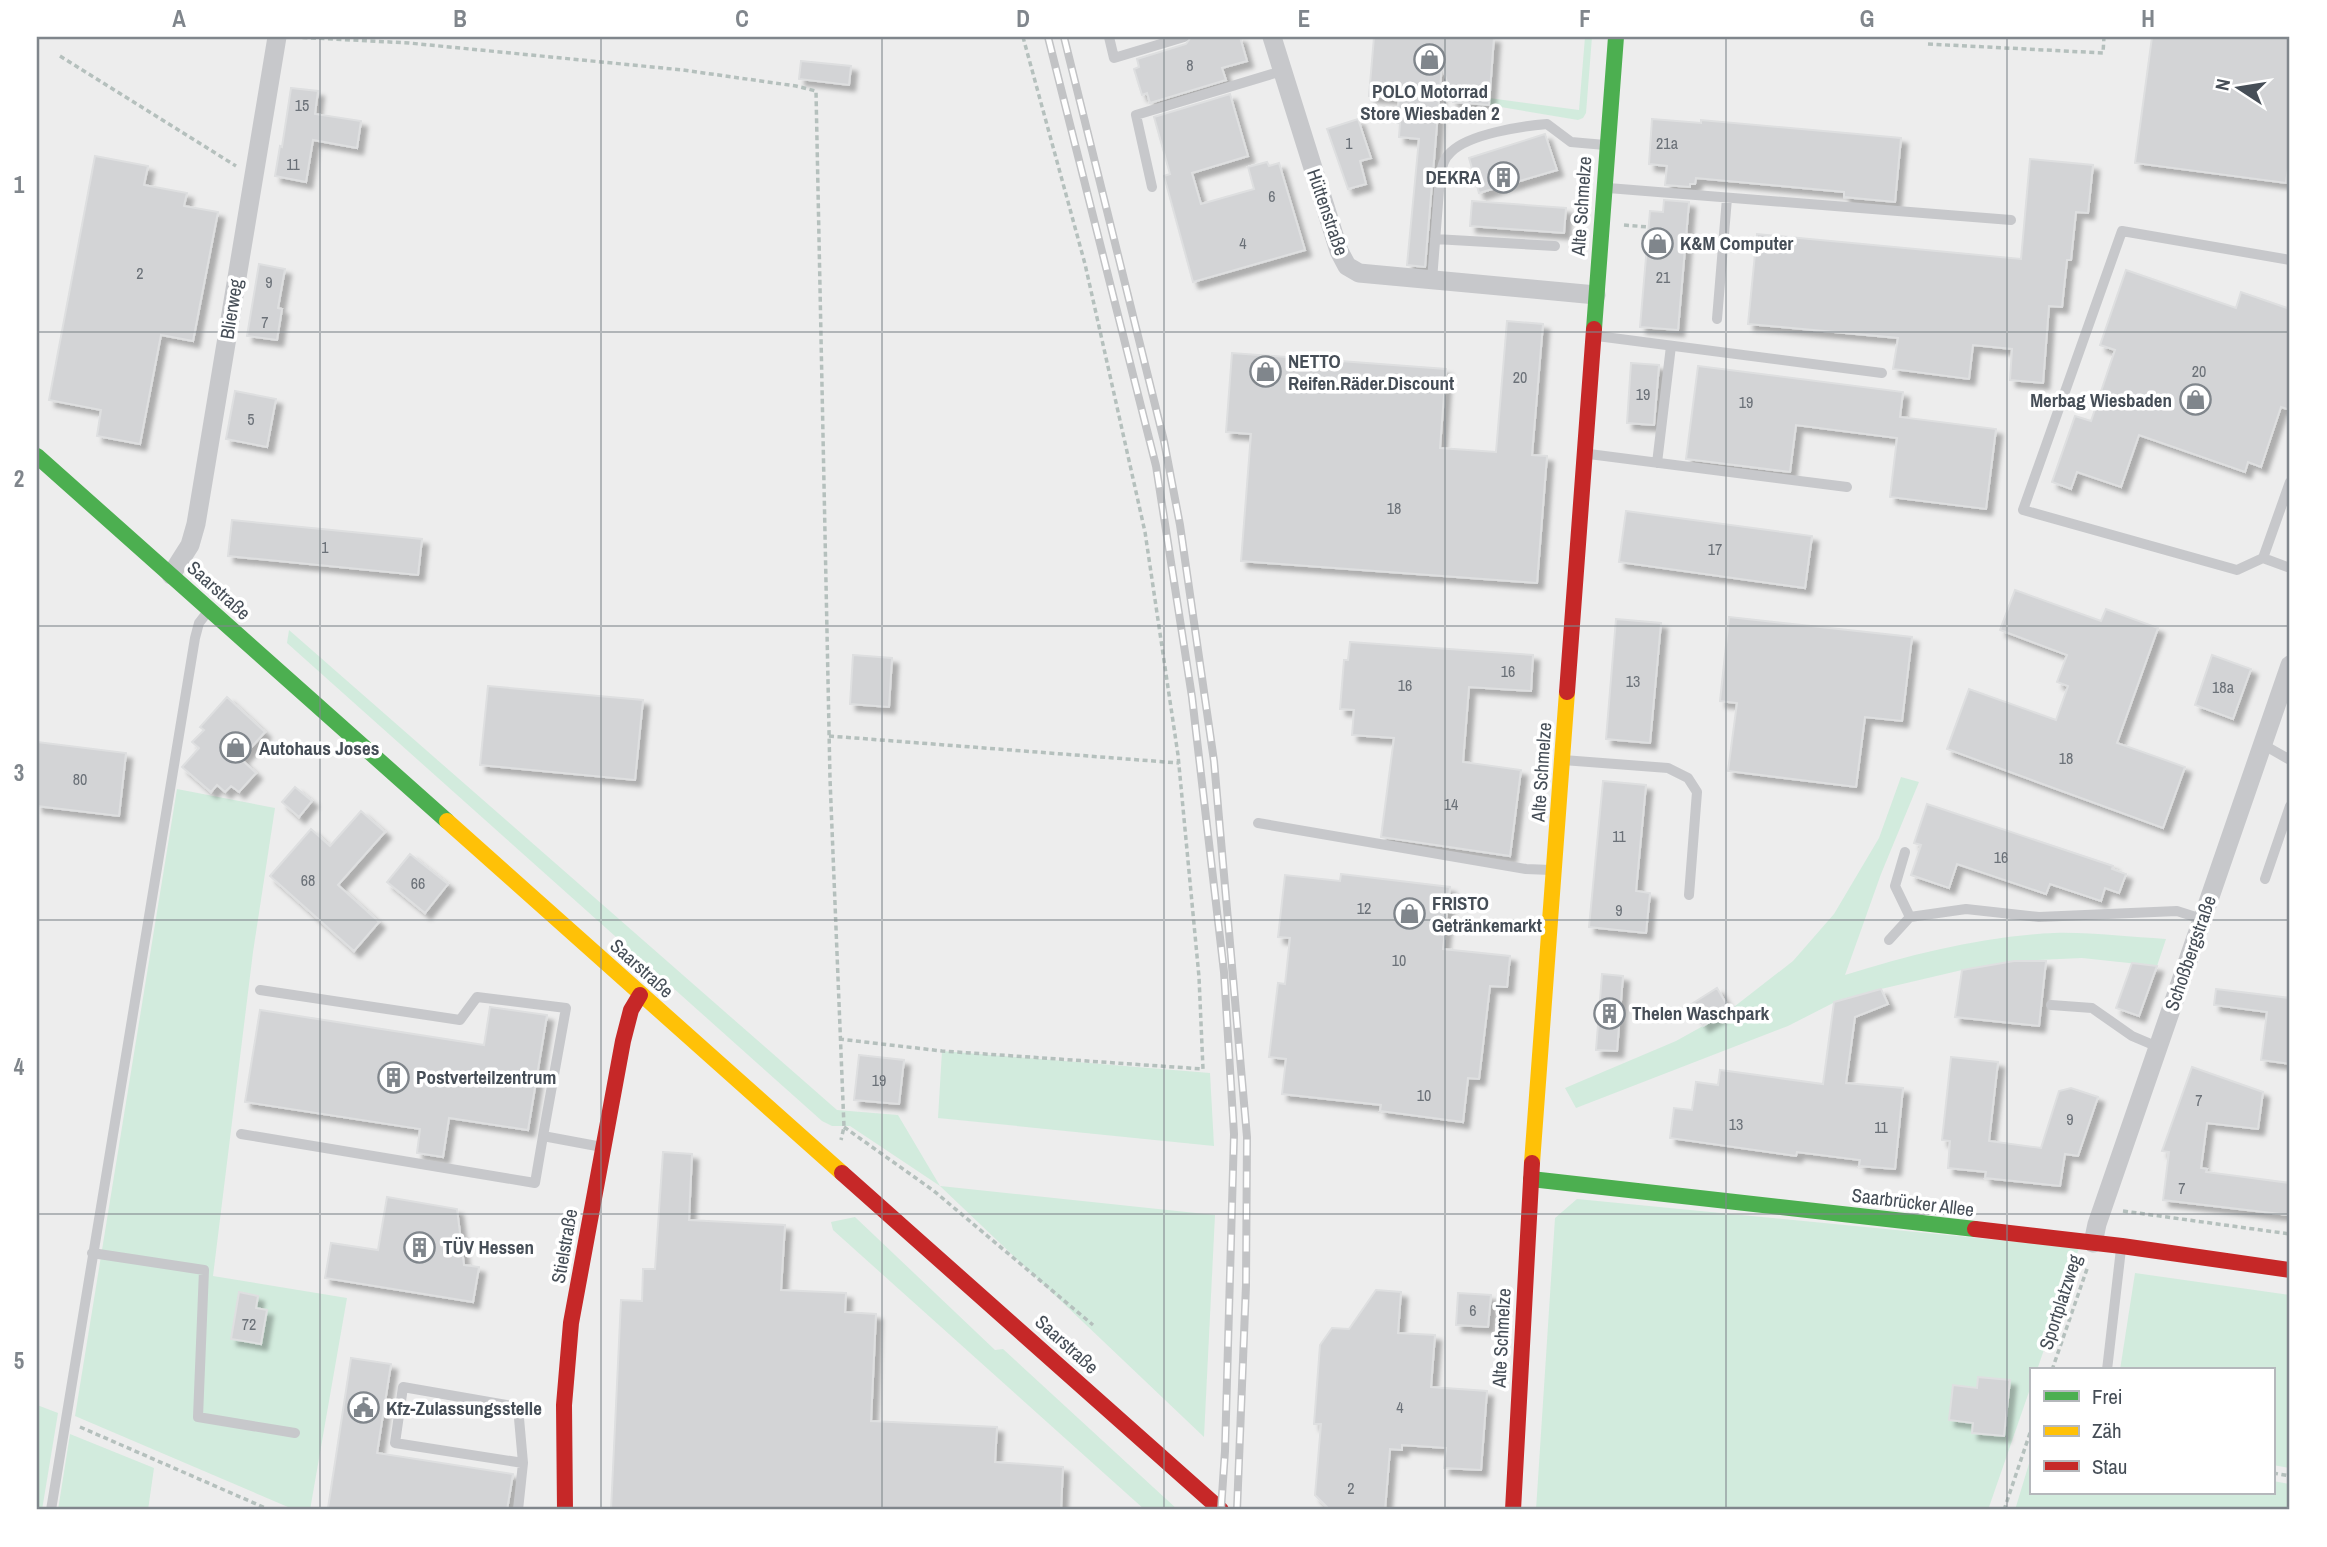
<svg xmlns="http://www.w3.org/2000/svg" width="2327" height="1547" font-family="'Archivo Narrow',sans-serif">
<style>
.green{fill:#d2ebdd}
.building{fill:#d3d4d6;stroke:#dedfe0;stroke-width:2;filter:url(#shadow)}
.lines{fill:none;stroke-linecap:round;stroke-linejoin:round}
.path{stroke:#b5c0bd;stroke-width:3.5;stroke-dasharray:5 3.5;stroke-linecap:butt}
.lane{stroke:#c7c8cb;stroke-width:10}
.street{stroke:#c7c8cb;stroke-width:19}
.fast{stroke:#4caf50;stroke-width:16}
.slow{stroke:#ffc107;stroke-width:16}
.jam{stroke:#c62828;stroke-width:16}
.rail-casing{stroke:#c2c3c5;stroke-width:8}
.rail{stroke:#fff;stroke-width:5;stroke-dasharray:16;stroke-linecap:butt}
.grid{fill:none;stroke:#80868c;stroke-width:2;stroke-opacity:0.55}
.labels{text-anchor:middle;stroke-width:7;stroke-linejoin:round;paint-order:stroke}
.number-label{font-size:16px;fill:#6b7178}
.poi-label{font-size:19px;font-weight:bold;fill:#464e57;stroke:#fff;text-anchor:start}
.street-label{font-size:19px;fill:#464e57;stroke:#fff}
.neatline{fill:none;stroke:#80868c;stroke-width:2.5}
.grid-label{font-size:23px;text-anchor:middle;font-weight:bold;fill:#80868c}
</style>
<defs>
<filter id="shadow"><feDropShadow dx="6" dy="6" stdDeviation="2" flood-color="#0004"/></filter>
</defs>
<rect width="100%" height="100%" fill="#ededed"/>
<path class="green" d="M1585 37H1592L1586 113 1583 118 1578 120 1489 105V98L1579 110Z
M289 630 837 1110 898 1115 940 1186 1215 1215 1204 1437 940 1186 850 1126H832L822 1121 287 643Z
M1901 777 1919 782 1881 874 1845 975C1913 954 1983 936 2054 933 2091 932 2129 937 2166 939L2157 966 2082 958 2014 961 1962 970 1881 989 1835 1002 1788 1026 1576 1108 1565 1088 1676 1041 1703 1026 1730 1010 1793 961 1834 914 1879 838Z
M177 789 275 808 253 952 213 1276 347 1298 310 1510H295L75 1416Z
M942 1051 1210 1073 1214 1146 938 1118Z
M1577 1199 2079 1248 2037 1370H2031V1386L1988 1510H1536L1555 1218Z
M855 1217 995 1350 1003 1349 1178 1510H1145L833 1230 831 1222Z
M2135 1273 2290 1295V1468L2273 1465V1370H2120Z
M37 1405 58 1413 42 1510H37Z
M70 1434 154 1468 148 1510H58Z
M2031 1457V1493H2273V1481L2290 1484V1510H2015Z"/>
<path class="building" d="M1191 37H1240L1247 61 1222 68 1226 80 1150 103 1147 93 1142 95 1134 69 1139 67 1137 59 1186 44Z
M1374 37H1494L1489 105 1453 102 1442 65 1425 267 1407 265 1419 139 1399 137 1400 123H1397L1399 98 1369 96Z
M2152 37H2290V153L2286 183 2135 163Z
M801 61 851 66 849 85 799 79Z
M291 88 318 91 315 114 361 121 357 148 313 140 306 182 275 176 280 146 282 147Z
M1230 94 1248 156 1192 173 1201 204 1254 189 1248 167 1267 162 1269 166 1279 163 1305 250 1193 282 1164 176 1170 174 1154 117Z
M1358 119 1371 158 1360 161 1366 184 1348 189 1327 129Z
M1652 119 1701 123V120L1901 138 1895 202 1844 197V192L1696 178 1695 184H1690V187L1665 185 1667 166 1649 164Z
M1545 134 1557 170 1479 193 1469 158Z
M95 156 148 166 144 185 187 193 184 206 218 212 193 341 161 335 140 444 97 436 101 410 49 400Z
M2030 159 2093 165 2088 213 2076 212 2071 260H2067L2062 307 2049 306 2043 383 2010 380 2012 349 1973 345 1969 379 1893 369 1898 338 1748 324 1757 234 2021 259Z
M1664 200 1689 202 1678 330 1640 327 1650 211 1663 212Z
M1472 201 1566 208 1564 233 1470 226Z
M259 264 285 269 278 308 282 309 277 340 247 336Z
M2126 270 2236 308 2241 292 2290 309V410L2281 407 2261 467 2248 462 2245 472 2139 435 2121 487 2077 472 2071 489 2052 482 2075 416 2091 421 2115 350 2100 345Z
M1507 321 1543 324 1532 455 1547 456 1537 583 1241 561 1251 434 1226 432 1232 353 1446 369 1440 448 1496 452Z
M1631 363 1659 365 1654 425 1627 423Z
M1698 366 1903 392 1900 417 1996 429 1986 509 1890 497 1897 438 1796 425 1790 472 1686 459Z
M235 391 276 399 267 447 226 439Z
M1626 511 1812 536 1805 588 1619 562Z
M232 520 422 539 418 575 228 556Z
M2015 590 2101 621 2106 609 2158 628 2117 743 2185 767 2163 828 1947 749 1969 689 2056 720 2068 686 2057 682 2067 655 2000 630Z
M1729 617 1912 637 1902 721 1865 717 1856 787 1728 771 1737 703 1720 701Z
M1616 619 1661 623 1650 743 1606 739Z
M1350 642 1533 655 1531 691 1469 687 1463 762 1521 770 1510 856 1381 837 1394 738 1352 735 1354 710 1340 709 1344 660H1348Z
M853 655 892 658 889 707 850 704Z
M2212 655 2251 669 2233 719 2195 705Z
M488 686 643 700 635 780 480 765Z
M227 697 265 732 241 759 256 773 239 792 231 786 225 792 217 785 211 792 182 767 199 748 192 742 204 730 200 727Z
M37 742 126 753 119 816 37 806Z
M1603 781 1646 785 1636 891 1650 893 1646 933 1589 927Z
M295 787 312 801 299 817 282 802Z
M1927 804 2113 866 2112 869 2126 874 2119 893 2105 888 2101 901 2050 884 2046 894 1957 864 1949 888 1911 875 1921 845 1914 843Z
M361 811 385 832 338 885 379 922 354 951 270 876 311 829 330 846Z
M410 854 448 884 425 913 387 882Z
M1341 874 1450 887 1443 949 1510 956 1507 987 1490 986 1479 1079 1468 1078 1463 1122 1380 1111 1381 1105 1282 1094 1286 1059 1269 1057 1278 983 1285 984 1290 938 1278 937 1285 875 1340 881Z
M2014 961H2046L2039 1026 1955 1017 1962 970Z
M2132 963 2157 966 2139 1016 2116 1008Z
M1602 974 1623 976 1617 1051 1596 1050Z
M1717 988 1730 1010 1703 1026 1690 1005Z
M1881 989 1888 1004 1855 1017 1846 1083 1903 1088 1895 1169 1859 1166 1860 1160 1797 1152 1796 1156 1670 1138 1674 1108 1692 1110 1696 1082 1718 1085 1720 1070 1823 1084 1834 1002Z
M2216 989 2290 998V1064L2261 1060 2267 1012 2214 1005Z
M490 1007 547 1015 528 1130 449 1118 443 1157 417 1153 420 1129 245 1102 260 1010 484 1045Z
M859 1055 904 1060 899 1104 854 1100Z
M1951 1057 1998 1062 1989 1141 2041 1148 2059 1091 2071 1088 2098 1097 2078 1156 2065 1154 2060 1186 1985 1178 1986 1172 1948 1168 1950 1141 1942 1140Z
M2192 1067 2263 1092 2258 1129 2207 1123 2201 1168 2207 1169 2206 1172 2290 1183V1215L2163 1200 2169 1152 2162 1151Z
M663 1152 692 1154 689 1220 785 1225 781 1290 846 1293 845 1312 876 1314 871 1421 997 1427 995 1462 1063 1467 1061 1510H611L621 1300 642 1301 643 1269H655Z
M387 1197 457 1209 464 1265 479 1267 473 1302 325 1278 331 1243 378 1250Z
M1376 1290 1401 1292 1398 1333 1435 1335 1431 1387 1487 1391 1481 1470 1444 1468 1446 1448 1402 1445V1450L1390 1449 1385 1510H1330L1315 1495 1321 1424H1314L1320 1345 1332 1328 1349 1329Z
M239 1292 258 1296 256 1308 267 1310 261 1344 231 1339Z
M1458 1293 1491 1295 1488 1327 1456 1325Z
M351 1358 391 1364 377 1453 513 1474 507 1510H341L328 1508Z
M1978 1377 2010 1380 2004 1436 1972 1433 1973 1423 1949 1420 1953 1385 1977 1388Z"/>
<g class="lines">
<path class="path" d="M294 37 409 43 683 70 796 86 816 91 830 779 844 1127 841 1140
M1928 44 2103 53 2104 37
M60 56 236 166
M1624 225 1648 227
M829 736 1179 763
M839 1039 942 1051 1203 1069 1199 977 1178 755 1145 532 1085 264 1023 37
M844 1127 934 1191 1093 1325
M2123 1211 2290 1234
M2052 1370 2088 1266
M80 1427 270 1510
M2273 1473 2290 1476
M2004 1510 2031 1430"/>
<path class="lane" d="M1109 37 1114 58 1184 37
M1152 187 1136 115 1282 71
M1608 188 2011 220
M1435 239 1555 246
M2290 260 2122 231 2023 510 2237 570 2263 558 2290 568
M1432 280 1440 177C1442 168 1443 159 1451 152 1469 134 1522 126 1547 124L1571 142 1605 145
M1717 319 1727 198
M1597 336 1882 373
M1589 454 1847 487
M1657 463 1671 346
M2263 558 2290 482
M2262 744 2290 760
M1563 760 1668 768 1688 778 1697 792 1689 895
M1258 823 1526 869 1551 870
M1905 852 1895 886 1910 917
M2265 879 2290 806
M1889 940 1910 917 1966 909 2039 917 2177 911 2202 919
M260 990 460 1020 477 997 566 1008 543 1136
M2051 1005 2092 1008 2132 1036 2158 1047
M241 1134 535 1183 543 1136 602 1147
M92 1253 204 1270 198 1417 295 1433
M2107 1370 2121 1249
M51 1510 195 638 199 623 209 610
M518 1510 523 1463 518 1407 403 1387 395 1443 523 1463"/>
<path class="street" d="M1272 37 1339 251 1347 266 1359 273 1596 295
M171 575 190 545 196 524 277 37
M2093 1243 2097 1224 2290 665"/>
<path class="fast" d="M1594 329 1616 37
M37 456 447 821
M1531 1179 1975 1229"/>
<path class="slow" d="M447 821 842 1173
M1532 1163 1567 692"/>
<path class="jam" d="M1567 692 1594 329
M842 1173 1221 1510
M1975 1229 2122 1246 2290 1270
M565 1510 564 1405 571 1323 623 1041 631 1010 640 995
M1513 1510 1532 1163"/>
<defs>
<path id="rail" d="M1048 37 1156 466 1192 697 1224 972 1234 1134 1225 1451 1221 1510
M1064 37 1164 441 1180 525 1214 761 1247 1137 1246 1285 1237 1510"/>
</defs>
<use href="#rail" class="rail-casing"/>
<use href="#rail" class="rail"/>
</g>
<path class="grid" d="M320 37V1510M601 37V1510M882 37V1510M1164 37V1510M1445 37V1510M1726 37V1510M2007 37V1510M37 332H2290M37 626H2290M37 920H2290M37 1214H2290"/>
<defs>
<symbol id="shop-ring" viewBox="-11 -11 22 22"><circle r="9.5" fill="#fff" stroke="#80868c" stroke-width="1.5"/><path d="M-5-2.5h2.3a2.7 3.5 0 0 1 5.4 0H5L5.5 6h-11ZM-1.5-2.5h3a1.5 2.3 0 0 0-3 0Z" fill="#80868c"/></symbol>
<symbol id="building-ring" viewBox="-11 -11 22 22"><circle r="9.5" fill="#fff" stroke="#80868c" stroke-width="1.5"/><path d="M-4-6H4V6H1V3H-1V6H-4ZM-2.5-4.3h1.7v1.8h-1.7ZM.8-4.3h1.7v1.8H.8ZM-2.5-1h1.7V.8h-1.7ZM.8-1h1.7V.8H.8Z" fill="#80868c"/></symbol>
<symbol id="civic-ring" viewBox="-11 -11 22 22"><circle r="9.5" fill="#fff" stroke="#80868c" stroke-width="1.5"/><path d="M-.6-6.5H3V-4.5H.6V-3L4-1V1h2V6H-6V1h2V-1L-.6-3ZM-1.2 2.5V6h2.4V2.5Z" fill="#80868c"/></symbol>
</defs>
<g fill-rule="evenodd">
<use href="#shop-ring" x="1412" y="42" width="35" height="35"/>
<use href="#building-ring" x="1486" y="160" width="35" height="35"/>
<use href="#shop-ring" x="1640" y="226" width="35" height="35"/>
<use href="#shop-ring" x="1248" y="354" width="35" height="35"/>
<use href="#shop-ring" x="2178" y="382" width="35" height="35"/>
<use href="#shop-ring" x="218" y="730" width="35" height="35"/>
<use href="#shop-ring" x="1392" y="896" width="35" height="35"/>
<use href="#building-ring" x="1592" y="996" width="35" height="35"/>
<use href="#building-ring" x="376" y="1060" width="35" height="35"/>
<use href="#building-ring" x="402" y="1230" width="35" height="35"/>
<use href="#civic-ring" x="346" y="1390" width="35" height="35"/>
</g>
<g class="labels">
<g class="number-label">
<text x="1190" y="71">8</text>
<text x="302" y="111">15</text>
<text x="1349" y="149">1</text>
<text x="1667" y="149">21a</text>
<text x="293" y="170">11</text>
<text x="1272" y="202">6</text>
<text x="1243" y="249">4</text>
<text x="140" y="279">2</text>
<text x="1663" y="283">21</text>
<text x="269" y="288">9</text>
<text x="265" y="328">7</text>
<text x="2199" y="377">20</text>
<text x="1520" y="383">20</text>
<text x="1643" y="400">19</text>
<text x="1746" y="408">19</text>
<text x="251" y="425">5</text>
<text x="1394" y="514">18</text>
<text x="325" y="553">1</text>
<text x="1715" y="555">17</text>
<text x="1508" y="677">16</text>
<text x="1633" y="687">13</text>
<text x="1405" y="691">16</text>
<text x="2223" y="693">18a</text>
<text x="2066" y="764">18</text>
<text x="80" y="785">80</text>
<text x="1451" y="810">14</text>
<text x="1619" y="842">11</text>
<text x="2001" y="863">16</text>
<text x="308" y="886">68</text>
<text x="418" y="889">66</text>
<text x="1364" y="914">12</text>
<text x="1619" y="916">9</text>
<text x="1399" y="966">10</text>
<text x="879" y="1086">19</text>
<text x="1424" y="1101">10</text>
<text x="2199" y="1106">7</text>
<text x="2070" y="1125">9</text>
<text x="1736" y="1130">13</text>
<text x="1881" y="1133">11</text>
<text x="2182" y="1194">7</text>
<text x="1473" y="1316">6</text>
<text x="249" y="1330">72</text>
<text x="1400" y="1413">4</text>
<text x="1351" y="1494">2</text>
</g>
<g class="poi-label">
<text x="1430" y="98" text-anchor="middle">POLO Motorrad<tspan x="1430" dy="22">Store Wiesbaden 2</tspan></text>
<text x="1481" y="184" text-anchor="end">DEKRA</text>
<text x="1680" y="250">K&amp;M Computer</text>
<text x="1288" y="368">NETTO<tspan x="1288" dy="22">Reifen.Räder.Discount</tspan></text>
<text x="2172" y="407" text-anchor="end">Merbag Wiesbaden</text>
<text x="259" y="755">Autohaus Joses</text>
<text x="1432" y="910">FRISTO<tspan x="1432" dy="22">Getränkemarkt</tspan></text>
<text x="1632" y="1020">Thelen Waschpark</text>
<text x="416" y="1084">Postverteilzentrum</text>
<text x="443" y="1254">TÜV Hessen</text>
<text x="386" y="1415">Kfz-Zulassungsstelle</text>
</g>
<g class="street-label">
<text transform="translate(1581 206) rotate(-86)" y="7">Alte Schmelze</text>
<text transform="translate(1328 212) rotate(71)" y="7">Hüttenstraße</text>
<text transform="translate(231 309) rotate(-81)" y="7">Blierweg</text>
<text transform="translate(219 590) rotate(42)" y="7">Saarstraße</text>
<text transform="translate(1541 772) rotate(-86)" y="7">Alte Schmelze</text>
<text transform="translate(2190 953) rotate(-71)" y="7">Schoßbergstraße</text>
<text transform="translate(642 968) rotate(42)" y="7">Saarstraße</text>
<text transform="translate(1913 1202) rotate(7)" y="7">Saarbrücker Allee</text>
<text transform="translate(564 1246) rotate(-80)" y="7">Stielstraße</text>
<text transform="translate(2060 1302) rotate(-72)" y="7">Sportplatzweg</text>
<text transform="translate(1501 1338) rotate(-87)" y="7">Alte Schmelze</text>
<text transform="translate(1067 1344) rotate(42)" y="7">Saarstraße</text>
</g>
</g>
<rect width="2327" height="1547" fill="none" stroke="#ffffff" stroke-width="77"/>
<rect x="2030" y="1368" width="245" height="126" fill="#ffffff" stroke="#b5b8bc" stroke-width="2"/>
<rect x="2044" y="1391" width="35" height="10" fill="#4caf50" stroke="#b5b8bc" stroke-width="2"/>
<text x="2092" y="1404" font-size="21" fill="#464e57">Frei</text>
<rect x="2044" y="1426" width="35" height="10" fill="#ffc107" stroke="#b5b8bc" stroke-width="2"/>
<text x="2092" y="1438" font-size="21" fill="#464e57">Zäh</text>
<rect x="2044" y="1461" width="35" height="10" fill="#c62828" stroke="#b5b8bc" stroke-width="2"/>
<text x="2092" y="1474" font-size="21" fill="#464e57">Stau</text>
<g transform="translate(2239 88) rotate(282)" stroke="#ffffff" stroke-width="5" paint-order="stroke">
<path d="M0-5L12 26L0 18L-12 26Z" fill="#464e57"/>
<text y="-10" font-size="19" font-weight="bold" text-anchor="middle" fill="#464e57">N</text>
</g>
<rect x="38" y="38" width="2250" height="1470" class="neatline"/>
<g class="grid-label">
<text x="179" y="27">A</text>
<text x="460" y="27">B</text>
<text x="742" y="27">C</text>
<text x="1023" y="27">D</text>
<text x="1304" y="27">E</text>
<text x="1585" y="27">F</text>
<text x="1867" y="27">G</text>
<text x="2148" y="27">H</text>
<text x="19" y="193">1</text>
<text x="19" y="487">2</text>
<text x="19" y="781">3</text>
<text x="19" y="1075">4</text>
<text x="19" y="1369">5</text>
</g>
</svg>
